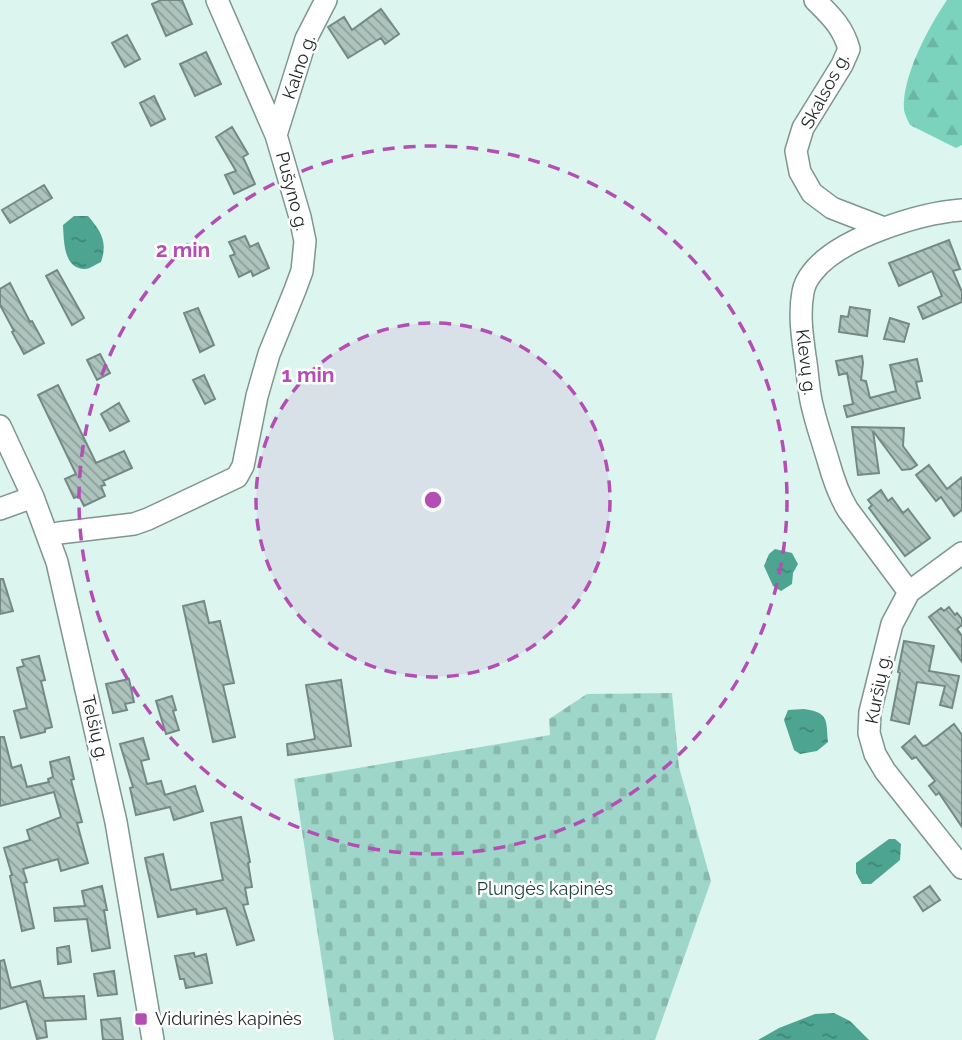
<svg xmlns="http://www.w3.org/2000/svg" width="962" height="1040" font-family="Raleway,sans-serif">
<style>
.forest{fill:url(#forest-firs)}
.cemetery{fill:url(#cemetery-stones)}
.water{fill:url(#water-ripples)}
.building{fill:url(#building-back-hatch);stroke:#748984;stroke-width:2}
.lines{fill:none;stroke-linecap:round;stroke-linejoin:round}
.minor-casing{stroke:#7f958f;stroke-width:24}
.minor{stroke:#fff;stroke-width:21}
.ring{fill:none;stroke:#b34eb4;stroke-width:3.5;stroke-dasharray:12 9}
.poi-dot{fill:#b34eb4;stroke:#fff;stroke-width:2.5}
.labels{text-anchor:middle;stroke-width:5;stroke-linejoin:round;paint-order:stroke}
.street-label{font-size:18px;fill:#222b29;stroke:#fff}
.park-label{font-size:18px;fill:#1e463d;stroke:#fff}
.poi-label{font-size:18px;fill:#222b29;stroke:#fff;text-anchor:start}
.centre{fill:#b34eb4;stroke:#fff;stroke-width:3.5}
.ring-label{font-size:21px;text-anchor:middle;font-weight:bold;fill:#b34eb4;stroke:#fff;stroke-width:5;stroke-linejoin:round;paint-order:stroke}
</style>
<defs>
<pattern id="forest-firs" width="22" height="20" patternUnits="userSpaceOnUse" patternTransform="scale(1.75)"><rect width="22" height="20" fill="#7bd3be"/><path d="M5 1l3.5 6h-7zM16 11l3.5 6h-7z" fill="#6ab5a3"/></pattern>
<pattern id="cemetery-stones" width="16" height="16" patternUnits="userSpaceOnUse" patternTransform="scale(1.75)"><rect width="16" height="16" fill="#9ed7c9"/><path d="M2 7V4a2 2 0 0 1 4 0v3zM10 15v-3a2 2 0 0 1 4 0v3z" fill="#88b9ad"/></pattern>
<pattern id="water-ripples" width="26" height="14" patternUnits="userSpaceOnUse" patternTransform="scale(1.75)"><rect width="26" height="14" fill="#4ca491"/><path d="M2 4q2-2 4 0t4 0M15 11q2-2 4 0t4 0" fill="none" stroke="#3f8676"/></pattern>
<pattern id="building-back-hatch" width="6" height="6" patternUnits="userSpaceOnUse" patternTransform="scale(1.75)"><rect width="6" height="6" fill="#adc4bd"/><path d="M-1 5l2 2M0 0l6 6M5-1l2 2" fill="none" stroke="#8c9f9a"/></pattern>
</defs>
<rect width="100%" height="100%" fill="#ddf5ef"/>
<path class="forest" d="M947 0H962V145L956 148 910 125C908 121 905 115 904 110 901 78 929 26 947 0Z"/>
<path class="cemetery" d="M672 693 679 767 711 881 655 1040H334L294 779 550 735 549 719 587 694Z"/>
<path class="water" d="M74 216H88C101 231 108 242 101 262 96 264 90 269 85 269 63 269 64 240 63 225Z
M775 549 792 553 798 564 793 573 792 584 781 591 773 586 764 566 769 554Z
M804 709C829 713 826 719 828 742L817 751 800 754 794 750 784 720 788 710Z
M889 839H895L901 844 900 860 871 884H862L856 873V863Z
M834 1013 850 1021 869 1040H758L779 1028 815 1014Z"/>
<path class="building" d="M161 0H182L192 24 166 36 152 4Z
M381 9 399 34 385 44 381 38 348 58 328 27 344 17 352 30Z
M127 35 140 59 125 67 112 43Z
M206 52 221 84 195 96 180 64Z
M154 96 165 119 151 126 140 103Z
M232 127 248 154 243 157 255 184 234 194 225 175 236 171 216 137Z
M44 185 52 198 10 223 2 210Z
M245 236 250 247 258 243 269 268 253 276 251 271 239 277 230 256 235 254 229 242Z
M949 240 960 269 953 271 962 292V302L923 319 918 307 942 296 932 271 899 286 889 263Z
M57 270 84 318 72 325 46 276Z
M10 283 30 322 32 321 44 343 24 354 12 332 14 331 0 305V289Z
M850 307 870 310 867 336 839 332 841 316 848 317Z
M198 308 214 345 200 352 184 313Z
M890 318 909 324 904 342 884 339Z
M100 354 110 373 97 380 87 360Z
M862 356 863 363 861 380 866 381 870 398 896 391 890 365 917 359 922 381 916 382 920 398 847 417 844 406 853 404 847 373 839 375 836 361Z
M204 375 215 399 205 404 193 380Z
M58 385 96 463 124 451 132 468 103 481 105 485 101 486 105 496 84 506 79 496 74 498 65 479 76 474 38 395Z
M119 403 129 421 110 431 101 414Z
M852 427 904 428 903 446 917 465 911 469 902 470 873 431 879 473 858 475Z
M929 465 947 489 962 477V510L954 516 941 497 936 501 916 475Z
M881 490 888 501 892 498 903 513 908 509 930 538 905 556 869 508 872 505 868 500Z
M0 579H3L13 611 0 614Z
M204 601 209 623 220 621 234 683 223 685 235 737 213 742 183 606Z
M949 607 955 615 957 613 962 619V625L957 629 962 636V662L929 617 941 608 944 611Z
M904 641 934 646 929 671 959 676 952 708 940 705 945 686 917 682 909 724 891 720 900 673 898 672Z
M39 656 45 680 41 681 52 727 45 729V732L21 738 14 711 27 708 17 668 24 666 22 660Z
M129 679 134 702 125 704 127 710 113 713 106 684Z
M341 680 351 746 288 755 287 744 315 739 306 685Z
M172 696 176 710 173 711 179 730 166 734 156 701Z
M954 724 962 735V827L939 793 936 795 929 786 935 781 916 757 912 759 902 747 915 736 923 746 927 745Z
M0 737H4L12 768 21 765 27 787 49 782 48 779 53 777 50 762 69 757 74 779 71 780 82 822 77 823 88 863 61 871 58 859 23 869 27 882 24 883 34 928 22 931 10 876 12 875 4 848 30 840 27 830 61 817 54 792 0 806Z
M143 738 149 759 141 761 147 784 161 781 165 795 195 786 203 811 174 820 170 807 136 815 130 788 133 787 120 744Z
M241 817 250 862 248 863 252 887 245 888 248 904 243 905 254 940 237 945 226 908 197 914 196 909 158 917 145 858 163 854 171 890 223 880 211 823Z
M102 886 107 910H104L110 948 92 951 87 919 55 921 54 908 85 906 82 891Z
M930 886 940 900 923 911 914 897Z
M69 946 71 962 58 964 57 948Z
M194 953 195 957 206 954 212 983 186 988 184 979H180L175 956Z
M4 960 11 988 40 981 44 998 84 996 86 1019 45 1021 47 1037 37 1039 26 1001 0 1009V961Z
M114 971 117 994 98 996 94 974Z
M120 1018 123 1040H103L101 1020Z"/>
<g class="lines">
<defs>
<path id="minor" d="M815 0C831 16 843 27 849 49L842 65 803 128 796 151 800 172 812 193 832 208 884 228
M276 135 306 39 326 0
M0 426 33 497 57 562 116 822 153 1040
M0 509 33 497
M48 536 59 533 134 524 148 519 237 477 243 466 257 396 269 354 295 290 302 271 305 241 300 217 276 135 217 0
M962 553 909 592 892 624 870 712 869 733 875 754 885 771 962 868
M909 592 848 510C838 494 833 478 828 460 823 443 817 426 813 409 808 392 808 373 805 356 802 335 799 313 803 292 804 286 808 278 812 273 838 238 920 213 962 210"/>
</defs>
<use href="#minor" class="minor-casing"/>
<use href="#minor" class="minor"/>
</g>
<circle cx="433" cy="500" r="177" fill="#b34eb4" fill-opacity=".12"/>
<g class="ring">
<circle cx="433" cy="500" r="177"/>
<circle cx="433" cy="500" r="354"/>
</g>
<rect class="poi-dot" x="134" y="1012" width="14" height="14" rx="3.5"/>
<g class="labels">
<g class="street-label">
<text transform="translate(299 67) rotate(-71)" y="6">Kalno g.</text>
<text transform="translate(825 91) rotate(-62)" y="6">Skalsos g.</text>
<text transform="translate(292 191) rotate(75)" y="6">Pušyno g.</text>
<text transform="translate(806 362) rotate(83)" y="6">Klevų g.</text>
<text transform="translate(878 689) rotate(-79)" y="6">Kuršių g.</text>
<text transform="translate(95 728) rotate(77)" y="6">Telšių g.</text>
</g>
<g class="park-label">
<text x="545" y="895">Plungės kapinės</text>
</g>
<g class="poi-label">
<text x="155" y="1025">Vidurinės kapinės</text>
</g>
</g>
<circle cx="433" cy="500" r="10" class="centre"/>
<g class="ring-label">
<text x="183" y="257">2 min</text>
<text x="308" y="382">1 min</text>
</g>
</svg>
